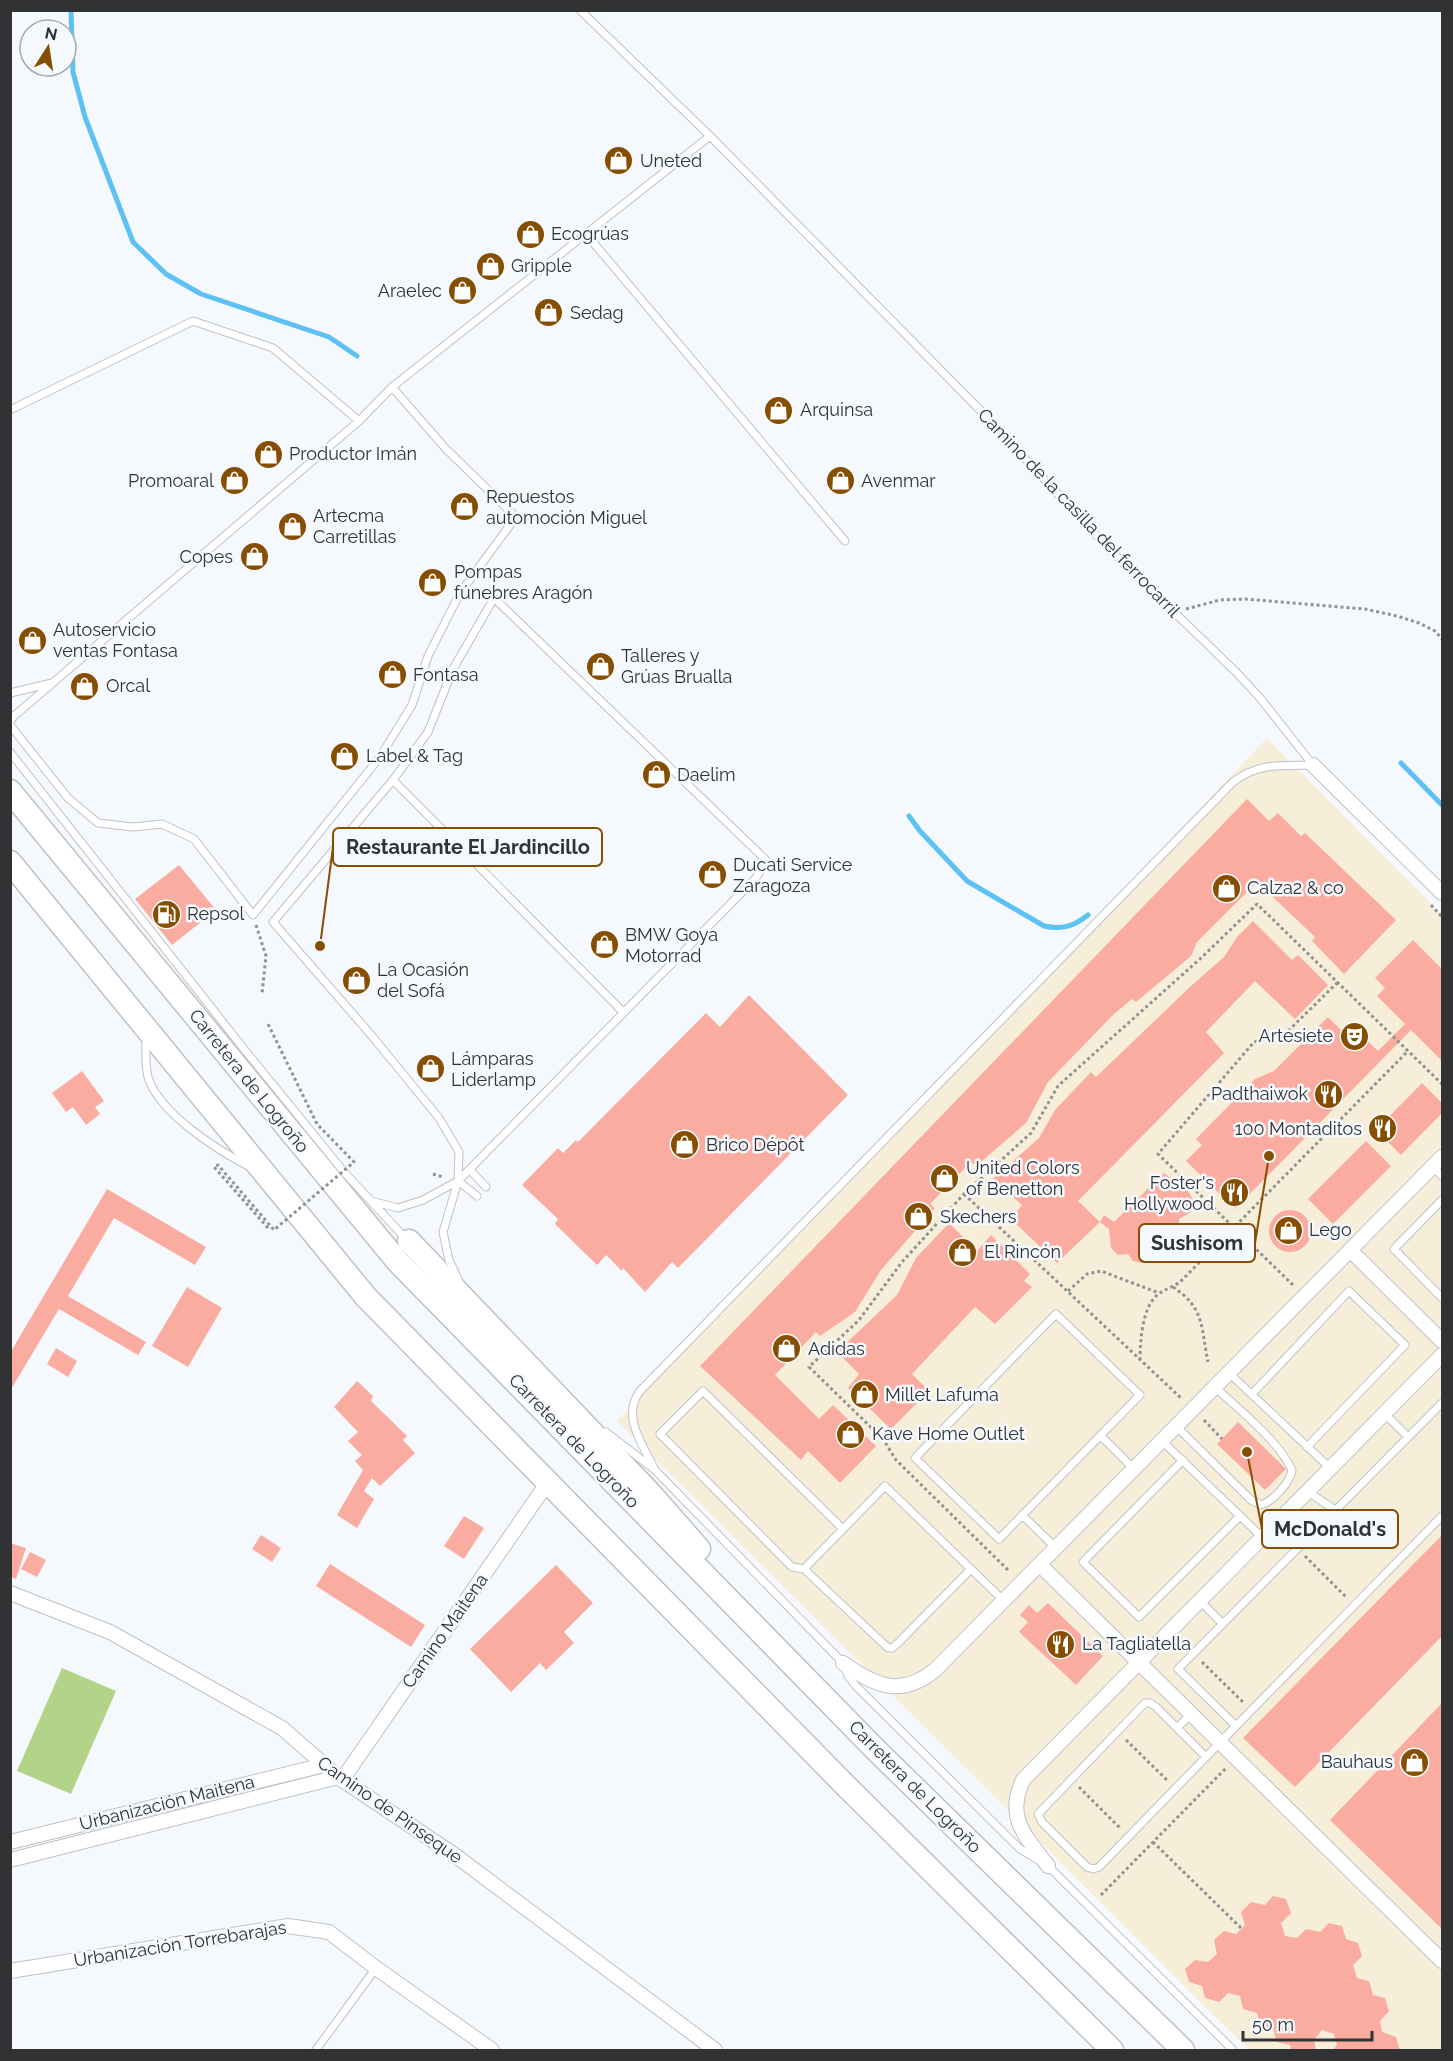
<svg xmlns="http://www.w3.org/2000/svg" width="1453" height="2061" font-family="Raleway,sans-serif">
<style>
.commercial{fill:#f7eed9}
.green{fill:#b2d489}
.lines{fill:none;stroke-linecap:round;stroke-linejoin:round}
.stream{stroke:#5ec1f3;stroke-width:5}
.building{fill:#faaca1}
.service-casing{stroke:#bec2c6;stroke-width:9}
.minor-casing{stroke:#bec2c6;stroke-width:16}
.trunk-casing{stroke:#bec2c6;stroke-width:25}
.path{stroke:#909395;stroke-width:3;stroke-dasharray:3 3;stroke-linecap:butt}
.service{stroke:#fff;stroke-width:7}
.minor{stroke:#fff;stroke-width:14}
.trunk{stroke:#fff;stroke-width:22}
.path-bridge{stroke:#909395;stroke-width:3;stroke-dasharray:3 3;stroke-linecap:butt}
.labels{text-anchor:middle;stroke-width:5;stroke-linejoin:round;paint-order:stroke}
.poi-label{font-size:18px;fill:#303233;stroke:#f5f9fd;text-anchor:start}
.street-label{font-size:18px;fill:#303233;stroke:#f5f9fd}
.leader{fill:none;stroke:#864e00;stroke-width:2}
.callout-dot{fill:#864e00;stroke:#f5f9fd;stroke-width:2}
.callout{fill:#f5f9fd;stroke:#864e00;stroke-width:2}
.callout-label{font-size:20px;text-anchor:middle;font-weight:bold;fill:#303233}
</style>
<rect width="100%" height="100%" fill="#f5f9fd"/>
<path class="commercial" d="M1267 738 1442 915V2050H1249L617 1421Z"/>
<path class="green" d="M62 1668 116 1691 71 1794 17 1771Z"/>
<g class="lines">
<path class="stream" d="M71 10 73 72 85 117 133 242 166 274 201 294 329 337 357 356
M1401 763 1442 805
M909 816 920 831 967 881 1044 926C1063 930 1074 926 1088 915"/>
</g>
<path class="building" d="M1247 799 1269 821 1278 813 1301 836 1305 833 1396 920 1344 974 1312 941 1315 937 1257 882 1197 942 1191 956 1136 1002 1132 999 1113 1015 1048 1082 1026 1123 976 1166 971 1162 930 1204 935 1208 881 1270 855 1312 820 1336 816 1332 775 1375 819 1419 833 1405 876 1446 840 1483 808 1451 801 1460 700 1366Z
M179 865 216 910 172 945 135 899Z
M1253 921 1292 960 1298 955 1328 985 1295 1019 1255 981 1206 1032 1224 1053 1078 1201 1100 1222 1104 1215 1114 1222 1164 1173 1188 1191 1193 1200V1207L1191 1212 1179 1219 1180 1236 1176 1241 1168 1247 1164 1254 1156 1252 1152 1261 1142 1263 1133 1261 1128 1254 1118 1255 1111 1248 1109 1229 1100 1222 1057 1263 1011 1219 1022 1205 993 1179 1039 1138 1055 1110 1091 1072 1096 1077 1191 986 1224 957 1237 937Z
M1413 940 1442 969V1061L1411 1030 1235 1209 1186 1161 1202 1145 1196 1139 1255 1079 1274 1071 1328 1017 1342 1031 1350 1023 1378 1051 1405 1024 1377 996 1385 988 1375 978Z
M749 995 848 1095 678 1268 672 1262 645 1292 623 1268 622 1271 606 1255 597 1265 555 1224 558 1219 522 1185 558 1148 563 1153 576 1140 578 1142 706 1013 720 1027Z
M82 1071 104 1101 95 1107 100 1114 86 1125 73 1107 66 1112 52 1093Z
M1422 1083 1442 1103V1113L1401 1155 1376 1130Z
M1366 1141 1391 1166 1333 1224 1308 1199Z
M107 1189 206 1247 195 1265 114 1218 68 1296 146 1342 138 1355 59 1309 10 1391V1353Z
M1269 1231a21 21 0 1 1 42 0a21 21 0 1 1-42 0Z
M949 1223 977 1251 991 1235 1030 1274 1024 1281 1032 1287 995 1324 975 1307 912 1374 929 1391 891 1429 848 1388 859 1374 837 1352 897 1295 916 1258Z
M187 1287 222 1308 188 1367 152 1346Z
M56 1348 77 1361 68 1377 47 1364Z
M357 1381 373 1396 371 1401 407 1436 403 1440 415 1453 380 1486 372 1478 364 1491 374 1499 357 1528 337 1515 363 1470 355 1461 362 1455 348 1441 358 1432 334 1407Z
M1238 1422 1286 1469 1265 1490 1217 1444Z
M464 1516 484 1528 464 1559 444 1546Z
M261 1535 281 1548 272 1562 252 1549Z
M1442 1535V1636L1295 1787 1243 1738Z
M10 1543 26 1548 16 1579 10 1577Z
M30 1552 46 1560 37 1577 21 1569Z
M330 1564 425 1625 411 1647 316 1586Z
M556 1565 593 1603 564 1632 574 1643 546 1670 540 1663 511 1692 470 1649Z
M1048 1603 1103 1656 1076 1685 1019 1632 1028 1622 1020 1615 1029 1605 1037 1613Z
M1442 1703V1929L1330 1820Z
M1273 1896 1286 1899 1291 1913 1281 1923 1285 1936 1297 1938 1306 1929 1320 1932 1329 1923 1342 1926 1346 1939 1358 1943 1362 1956 1353 1965 1357 1978 1369 1981 1373 1995 1385 1998 1389 2011 1380 2021 1382 2032 1396 2037 1400 2050H1333L1337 2045 1334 2034 1322 2030 1314 2040 1316 2050H1291L1290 2045 1277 2042 1273 2029 1260 2025 1257 2013 1243 2009 1240 1996 1228 1993 1219 2002 1205 1998 1202 1986 1189 1982 1185 1969 1195 1960 1208 1962 1217 1954 1214 1940 1224 1931 1236 1934 1245 1925 1241 1912 1251 1902 1265 1905Z"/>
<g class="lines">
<defs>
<path id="service" d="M580 10 710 136 978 408 1109 549 1237 673 1260 698 1313 765
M586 234 845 541
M10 410 193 321 273 348 359 421
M10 693 52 683
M10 722 14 716 359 421 392 387 710 136
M10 725 68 798 98 823 133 827 162 824 194 839 253 915 380 757 412 705 428 656 460 593 516 517 446 449 392 387
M10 752 244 1049 344 1172 406 1239
M146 1039C146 1051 145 1065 148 1077 159 1113 216 1149 248 1166
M1433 1167 1442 1176
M470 1170 486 1187
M458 1181 477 1196
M1442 1200 1394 1249 1442 1298
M371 1201 398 1208 423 1200 458 1181 755 879 767 861 494 598 453 669 428 732 393 780
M459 1281 449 1260 443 1232 458 1181 459 1152 439 1118 372 1036 273 922 393 780 623 1012
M1056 1314 1140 1395 999 1539 915 1458Z
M1229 1373 1330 1468
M1252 1394 1349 1291 1405 1345 1307 1447
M1442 1403 1178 1669 1236 1726 1442 1516
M1385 1414 1408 1437
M1176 1426 1251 1500 1261 1505C1273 1501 1290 1483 1292 1470 1278 1440 1239 1410 1215 1387
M606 1432 655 1470 843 1663 848 1676 856 1686 1020 1849 1048 1866 1233 2050
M1101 1436 1134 1469
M1162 1441 1262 1537
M1183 1460 1083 1562 1139 1617 1240 1516
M654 1468C643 1445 621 1416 640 1391L1233 782C1260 762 1281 766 1313 765
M1307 1491 1335 1510
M1022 1515 1056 1548
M804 1569 792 1567 660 1434 703 1391 843 1529
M971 1569 897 1644 892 1648H888L804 1569 885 1486 1003 1600
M1199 1600 1223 1624
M1145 1703H1150L1155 1706 1206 1757 1099 1867 1093 1869 1087 1867 1042 1822 1038 1814Z
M1177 1728 1191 1714
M1206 1757 1236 1726
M316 2050 376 1968"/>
<path id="minor" d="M1313 765 1442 893
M1350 1250 1442 1341
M1040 1565 1442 1961
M10 1593 110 1632 282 1728 338 1777 456 1856 715 2050
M843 1663C875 1686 901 1698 935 1670L1442 1157
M342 1780 548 1482
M10 1842 324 1765
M10 1860 338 1777
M1048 1866C1026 1837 1005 1818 1023 1780L1442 1355
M10 1971 288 1926 329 1932 376 1968 492 2050"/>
<path id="trunk" d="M10 791 398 1262 877 1751 1183 2050
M10 862 366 1297 843 1783 1112 2050
M409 1241 650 1493 699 1549"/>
</defs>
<use href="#service" class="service-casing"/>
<use href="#minor" class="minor-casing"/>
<use href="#trunk" class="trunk-casing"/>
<path class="path" d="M1186 609 1220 600 1245 599 1365 609 1397 616 1419 623 1435 631 1442 639
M1431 905 1442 917
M256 925 266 956 262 994
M433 1174 443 1177
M964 1194 1182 1399
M1293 1285 1158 1154 1254 1042 1286 1033 1338 982
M1173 1287C1205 1308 1201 1328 1208 1362
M1068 1291 1087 1274 1101 1271 1159 1293
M1140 1360C1140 1342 1142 1304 1160 1293 1166 1289 1174 1286 1180 1282L1408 1051
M1204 1420 1222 1439
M1305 1556 1347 1598
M1008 1570 896 1460 883 1439 809 1367 859 1320 902 1262 964 1194 1031 1133 1058 1086 1200 959 1257 904 1442 1084
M1202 1662 1244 1703
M1126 1740 1168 1781
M1079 1787 1121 1829
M1153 1842 1242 1929
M1101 1895 1226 1768"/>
<use href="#service" class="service"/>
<use href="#minor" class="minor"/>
<use href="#trunk" class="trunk"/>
<path class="path-bridge" d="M268 1228 214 1167 218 1165 274 1230 354 1162 317 1124 268 1024"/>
</g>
<defs>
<symbol id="shop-disc" viewBox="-11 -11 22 22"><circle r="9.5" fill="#864e00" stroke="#f5f9fd"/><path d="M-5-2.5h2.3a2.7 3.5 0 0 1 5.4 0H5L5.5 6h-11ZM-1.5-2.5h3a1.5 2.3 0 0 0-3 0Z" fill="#fff"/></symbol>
<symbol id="fuel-disc" viewBox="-11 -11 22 22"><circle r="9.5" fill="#864e00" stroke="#f5f9fd"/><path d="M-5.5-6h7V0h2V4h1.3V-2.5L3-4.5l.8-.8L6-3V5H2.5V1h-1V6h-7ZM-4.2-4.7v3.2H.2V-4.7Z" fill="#fff"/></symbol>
<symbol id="theatre-disc" viewBox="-11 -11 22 22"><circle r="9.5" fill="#864e00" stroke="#f5f9fd"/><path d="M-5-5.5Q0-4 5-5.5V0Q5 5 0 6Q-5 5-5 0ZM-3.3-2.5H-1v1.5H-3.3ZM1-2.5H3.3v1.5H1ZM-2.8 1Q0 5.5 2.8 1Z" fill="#fff"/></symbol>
<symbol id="restaurant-disc" viewBox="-11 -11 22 22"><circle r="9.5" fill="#864e00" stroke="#f5f9fd"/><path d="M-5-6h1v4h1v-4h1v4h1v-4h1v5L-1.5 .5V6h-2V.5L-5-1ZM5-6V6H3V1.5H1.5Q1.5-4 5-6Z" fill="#fff"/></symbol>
</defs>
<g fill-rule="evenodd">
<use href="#shop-disc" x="602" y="144" width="33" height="33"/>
<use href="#shop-disc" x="514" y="218" width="33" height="33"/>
<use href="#shop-disc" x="474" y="250" width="33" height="33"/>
<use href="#shop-disc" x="446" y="274" width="33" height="33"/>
<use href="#shop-disc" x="532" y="296" width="33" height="33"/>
<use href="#shop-disc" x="762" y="394" width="33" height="33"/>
<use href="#shop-disc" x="252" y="438" width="33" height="33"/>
<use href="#shop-disc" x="218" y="464" width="33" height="33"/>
<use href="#shop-disc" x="824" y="464" width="33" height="33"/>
<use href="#shop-disc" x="448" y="490" width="33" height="33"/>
<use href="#shop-disc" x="276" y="510" width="33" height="33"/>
<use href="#shop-disc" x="238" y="540" width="33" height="33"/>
<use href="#shop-disc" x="416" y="566" width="33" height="33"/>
<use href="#shop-disc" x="16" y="624" width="33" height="33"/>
<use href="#shop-disc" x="584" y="650" width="33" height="33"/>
<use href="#shop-disc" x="376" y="658" width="33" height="33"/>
<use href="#shop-disc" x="68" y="670" width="33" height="33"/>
<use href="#shop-disc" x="328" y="740" width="33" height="33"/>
<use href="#shop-disc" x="640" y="758" width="33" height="33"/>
<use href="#shop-disc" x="696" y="858" width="33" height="33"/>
<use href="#shop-disc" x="1210" y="872" width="33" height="33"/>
<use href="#fuel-disc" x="150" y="898" width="33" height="33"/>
<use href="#shop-disc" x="588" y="928" width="33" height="33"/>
<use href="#shop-disc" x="340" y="964" width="33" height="33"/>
<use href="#theatre-disc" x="1338" y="1020" width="33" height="33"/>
<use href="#shop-disc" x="414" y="1052" width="33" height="33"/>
<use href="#restaurant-disc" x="1312" y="1078" width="33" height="33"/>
<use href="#restaurant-disc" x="1366" y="1112" width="33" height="33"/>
<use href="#shop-disc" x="668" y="1128" width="33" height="33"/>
<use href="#shop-disc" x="928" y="1162" width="33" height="33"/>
<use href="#restaurant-disc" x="1218" y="1176" width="33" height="33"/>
<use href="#shop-disc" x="902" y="1200" width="33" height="33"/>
<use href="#shop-disc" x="1272" y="1214" width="33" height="33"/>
<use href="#shop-disc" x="946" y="1236" width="33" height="33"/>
<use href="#shop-disc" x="770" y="1332" width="33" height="33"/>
<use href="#shop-disc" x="848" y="1378" width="33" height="33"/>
<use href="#shop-disc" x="834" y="1418" width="33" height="33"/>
<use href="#restaurant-disc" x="1044" y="1628" width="33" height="33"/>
<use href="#shop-disc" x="1398" y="1746" width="33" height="33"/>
</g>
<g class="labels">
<g class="poi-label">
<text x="640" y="167">Uneted</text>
<text x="551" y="240">Ecogrúas</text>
<text x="511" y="272">Gripple</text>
<text x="442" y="297" text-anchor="end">Araelec</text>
<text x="570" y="319">Sedag</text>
<text x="800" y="416">Arquinsa</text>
<text x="289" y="460">Productor Imán</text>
<text x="214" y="487" text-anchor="end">Promoaral</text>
<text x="861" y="487">Avenmar</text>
<text x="486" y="503">Repuestos<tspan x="486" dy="21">automoción Miguel</tspan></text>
<text x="313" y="522">Artecma<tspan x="313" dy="21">Carretillas</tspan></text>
<text x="233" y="563" text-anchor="end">Copes</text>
<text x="454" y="578">Pompas<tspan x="454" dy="21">fúnebres Aragón</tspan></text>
<text x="53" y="636">Autoservicio<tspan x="53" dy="21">ventas Fontasa</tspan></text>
<text x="621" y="662">Talleres y<tspan x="621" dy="21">Grúas Brualla</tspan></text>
<text x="413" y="681">Fontasa</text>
<text x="106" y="692">Orcal</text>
<text x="366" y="762">Label &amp; Tag</text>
<text x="677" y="781">Daelim</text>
<text x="733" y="871">Ducati Service<tspan x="733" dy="21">Zaragoza</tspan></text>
<text x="1247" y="894">Calza2 &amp; co</text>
<text x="187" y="920">Repsol</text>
<text x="625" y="941">BMW Goya<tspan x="625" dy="21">Motorrad</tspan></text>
<text x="377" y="976">La Ocasión<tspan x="377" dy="21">del Sofá</tspan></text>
<text x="1333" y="1042" text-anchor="end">Artesiete</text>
<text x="451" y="1065">Lámparas<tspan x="451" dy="21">Liderlamp</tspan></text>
<text x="1308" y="1100" text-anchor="end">Padthaiwok</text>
<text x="1362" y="1135" text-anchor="end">100 Montaditos</text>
<text x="706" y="1151">Brico Dépôt</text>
<text x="966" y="1174">United Colors<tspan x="966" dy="21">of Benetton</tspan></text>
<text x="1214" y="1189" text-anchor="end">Foster's<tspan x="1214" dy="21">Hollywood</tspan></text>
<text x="940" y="1223">Skechers</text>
<text x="1309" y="1236">Lego</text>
<text x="984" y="1258">El Rincón</text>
<text x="808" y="1355">Adidas</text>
<text x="885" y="1401">Millet Lafuma</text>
<text x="872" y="1440">Kave Home Outlet</text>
<text x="1082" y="1650">La Tagliatella</text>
<text x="1393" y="1768" text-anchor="end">Bauhaus</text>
</g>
<g class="street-label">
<text transform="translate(1079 513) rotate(46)" y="6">Camino de la casilla del ferrocarril</text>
<text transform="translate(249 1081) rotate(51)" y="6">Carretera de Logroño</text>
<text transform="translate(574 1441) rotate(46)" y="6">Carretera de Logroño</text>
<text transform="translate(445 1631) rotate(-55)" y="6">Camino Maitena</text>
<text transform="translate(915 1787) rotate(45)" y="6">Carretera de Logroño</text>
<text transform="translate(167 1803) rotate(-14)" y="6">Urbanización Maitena</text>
<text transform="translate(390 1810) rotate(35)" y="6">Camino de Pinseque</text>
<text transform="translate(180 1944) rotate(-9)" y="6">Urbanización Torrebarajas</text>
</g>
</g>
<path class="leader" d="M320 946L333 847M1269 1156L1255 1243M1247 1452L1262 1529"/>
<g class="callout-dot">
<circle cx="320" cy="946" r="6"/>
<circle cx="1269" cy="1156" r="6"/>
<circle cx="1247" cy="1452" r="6"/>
</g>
<g class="callout">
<rect x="333" y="828" width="269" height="38" rx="6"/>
<rect x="1139" y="1224" width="116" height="38" rx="6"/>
<rect x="1262" y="1510" width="136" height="38" rx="6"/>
</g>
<g class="callout-label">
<text x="468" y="854">Restaurante El Jardincillo</text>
<text x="1197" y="1250">Sushisom</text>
<text x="1330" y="1536">McDonald's</text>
</g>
<rect width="1453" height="2061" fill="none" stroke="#303233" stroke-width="24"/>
<g transform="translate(48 48) rotate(12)"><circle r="28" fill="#f5f9fd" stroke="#a6a9ac" stroke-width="1.5"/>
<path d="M0-4.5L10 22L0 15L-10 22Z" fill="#864e00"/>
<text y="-9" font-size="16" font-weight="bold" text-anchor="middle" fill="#303233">N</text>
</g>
<path d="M1243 2031v9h129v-9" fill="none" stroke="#303233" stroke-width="3"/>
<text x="1252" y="2031" font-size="18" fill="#303233" stroke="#f5f9fd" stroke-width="4.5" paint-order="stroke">50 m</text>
</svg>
